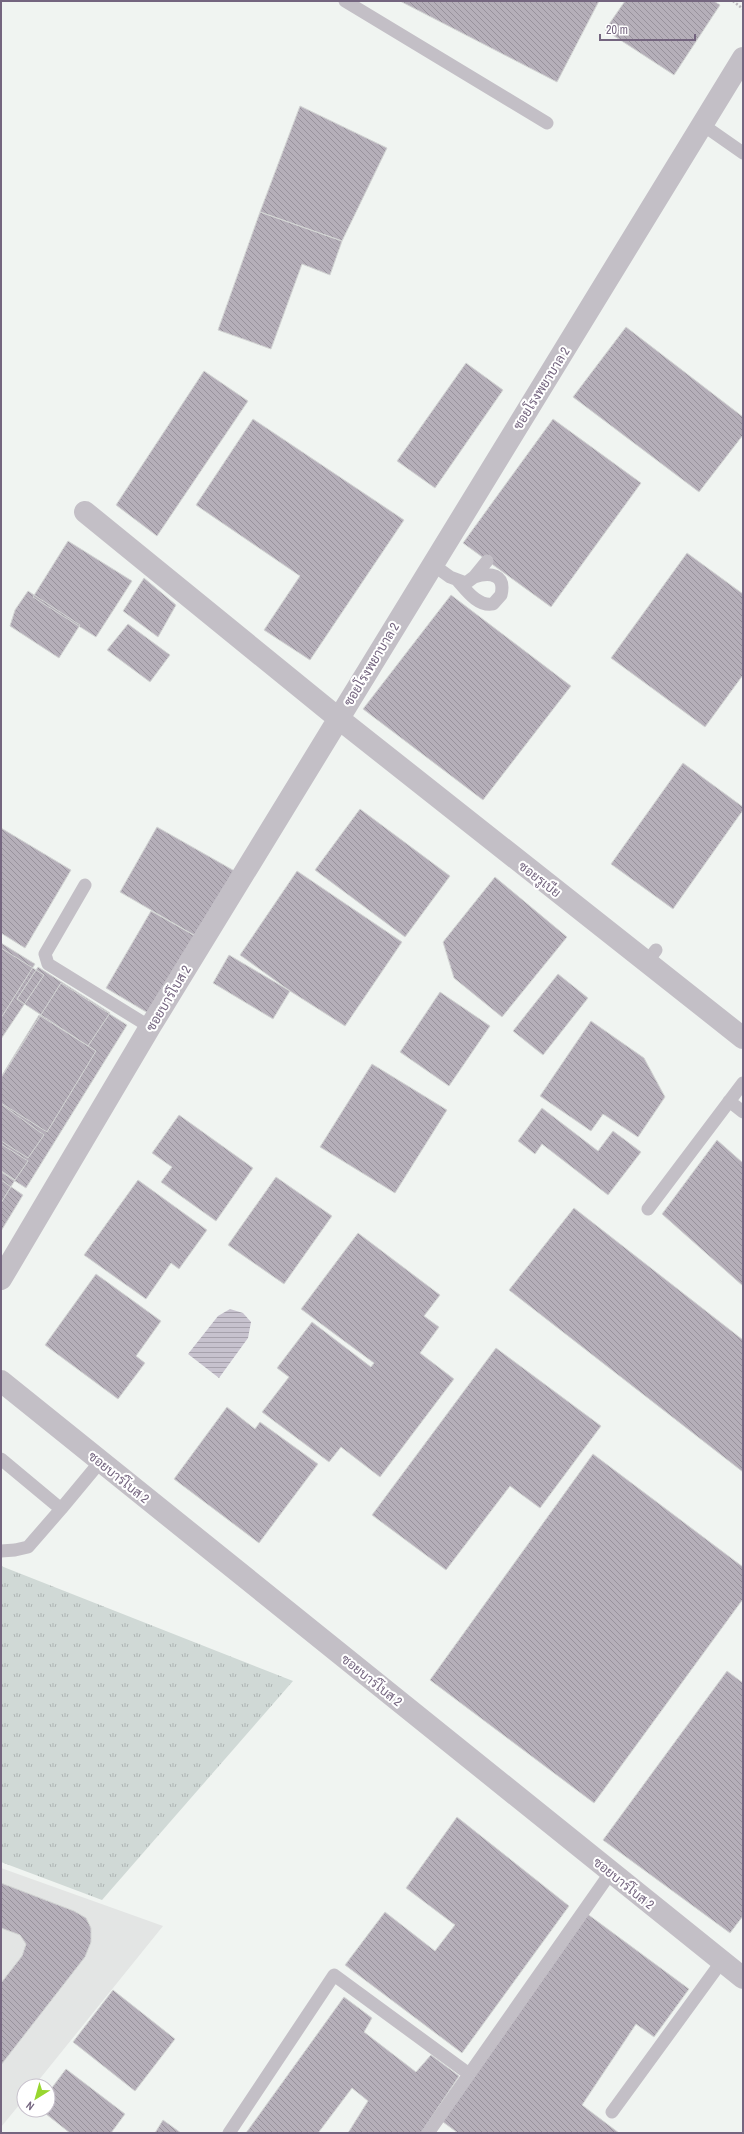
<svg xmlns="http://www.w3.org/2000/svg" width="744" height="2134" font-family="'Archivo Narrow',Sarabun,sans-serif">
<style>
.built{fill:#e3e5e4}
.grass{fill:url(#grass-tufts)}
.water{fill:url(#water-rules)}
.building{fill:url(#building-back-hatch);stroke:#d3d5d4}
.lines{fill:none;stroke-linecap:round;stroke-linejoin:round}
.path{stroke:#bab7bc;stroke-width:2.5;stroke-dasharray:2 2;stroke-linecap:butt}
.lane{stroke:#c3bfc6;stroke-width:13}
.street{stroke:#c3bfc6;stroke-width:22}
.labels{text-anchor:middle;stroke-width:4;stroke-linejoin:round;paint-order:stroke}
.street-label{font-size:13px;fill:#74657f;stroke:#fff}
</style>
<defs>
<pattern id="grass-tufts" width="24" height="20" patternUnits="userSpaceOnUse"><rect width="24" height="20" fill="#d0d9d6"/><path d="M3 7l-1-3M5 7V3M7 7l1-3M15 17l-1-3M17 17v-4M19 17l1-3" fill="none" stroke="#adb4b3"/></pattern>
<pattern id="water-rules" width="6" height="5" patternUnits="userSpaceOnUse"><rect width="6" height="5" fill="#c7c2ce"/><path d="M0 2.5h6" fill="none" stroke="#a6a1ac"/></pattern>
<pattern id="building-back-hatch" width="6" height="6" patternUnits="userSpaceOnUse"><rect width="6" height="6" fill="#b5afb9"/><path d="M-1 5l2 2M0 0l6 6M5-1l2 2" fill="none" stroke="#98929c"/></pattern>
</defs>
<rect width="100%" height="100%" fill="#f0f4f1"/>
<path class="built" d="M1 1868 163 1926 34 2086H24V2099L1 2127Z"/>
<path class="grass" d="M1 1566 293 1681 102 1900 1 1862Z"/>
<path class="water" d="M230 1309 243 1313 251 1322 248 1338 219 1378 188 1354 218 1316Z"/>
<path class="building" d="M400 1H599L557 82Z
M625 1H714L720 5 674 75 605 30Z
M300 106 387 148 342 241 260 212Z
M260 212 342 241 330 275 302 264 271 349 218 330Z
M626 327 743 417V435L699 492 573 397Z
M466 363 503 390 435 488 397 461Z
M204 371 248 401 157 536 116 505Z
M253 419 404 520 310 660 264 630 300 576 196 505Z
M553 419 641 483 551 607 463 543Z
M68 541 132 581 96 637 33 597Z
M687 553 743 594V675L705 727 611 658Z
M144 578 176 605 158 637 123 611Z
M28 591 80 625 59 658 10 626 15 610Z
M451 595 571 686 483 800 363 709Z
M128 624 170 655 150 682 107 650Z
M683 763 743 807V810L673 909 611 864Z
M360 809 450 876 405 937 315 870Z
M157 827 238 873 199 938 120 892Z
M1 828 71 870 25 948 1 933Z
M297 871 402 942 345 1026 290 991 240 955Z
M495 877 567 937 502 1017 454 978 443 942Z
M151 911 199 938 153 1016 106 988Z
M1 943 35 964 1 1018Z
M1 948 44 975 1 1039Z
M229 955 290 991 273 1019 213 983Z
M38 967 110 1013 88 1046 17 999Z
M558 974 588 998 543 1055 513 1031Z
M61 983 127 1025 26 1188 1 1172V1078Z
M440 992 490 1026 449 1086 400 1052Z
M39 1015 96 1051 47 1132 1 1103V1077Z
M591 1021 644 1058 665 1097 638 1137 603 1114 591 1131 540 1096Z
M372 1064 447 1110 395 1193 320 1147Z
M1 1104 44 1135 28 1158 1 1141Z
M542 1108 598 1151 613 1131 641 1152 608 1195 542 1144 535 1154 518 1141Z
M179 1115 253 1168 216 1221 161 1182 172 1167 152 1153Z
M717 1140 743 1163V1286L662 1214Z
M1 1144 28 1161 15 1180 1 1171Z
M1 1171 15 1180 1 1203Z
M276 1177 332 1216 284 1284 228 1245Z
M1 1180 23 1195 1 1231Z
M138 1180 207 1230 179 1269 171 1263 146 1299 84 1255Z
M574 1208 743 1340V1472L509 1290Z
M358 1233 440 1295 424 1316 439 1327 420 1353 454 1379 380 1477 341 1447 329 1462 262 1412 289 1377 277 1368 312 1322 371 1367 374 1363 301 1309Z
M96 1274 161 1321 136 1356 145 1363 118 1399 45 1345Z
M496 1348 601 1426 540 1508 510 1486 446 1570 372 1515Z
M227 1407 255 1429 260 1422 318 1464 259 1543 174 1479Z
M593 1454 743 1567V1599L594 1803 430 1680Z
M727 1671 743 1683V1916L730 1933 603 1840Z
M457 1817 569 1906 462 2053 345 1965 385 1912 435 1951 455 1925 406 1888Z
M1 1883 74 1911 86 1918 91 1928V1942L85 1957 1 2065V1983L22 1956 26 1944 20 1935 1 1928Z
M586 1913 689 1989 654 2037 636 2024 582 2105 619 2133H458L439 2119Z
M113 1990 175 2039 135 2091 73 2042Z
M344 1997 372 2018 364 2032 416 2072 431 2055 459 2076 421 2133H348L368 2101 352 2088 318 2133H246Z
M66 2069 125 2114 111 2133H70L41 2110H48V2093Z
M163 2120 181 2133H155Z"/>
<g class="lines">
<path class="path" d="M733 1 743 9"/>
<path class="lane" d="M345 1 547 123
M703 125 743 153
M432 564 450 577 466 583 474 577 487 561
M458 581C466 590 478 607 493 604L501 595C506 574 490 572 474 577
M85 885 45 954 48 964 150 1027
M646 963 656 950
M729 1101 743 1112
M648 1209 743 1083
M1 1459 61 1509 100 1462
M1 1551 15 1550 28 1547 61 1509
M612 2112 722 1961
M229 2133 334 1975 469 2074
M428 2133 611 1872"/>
<path class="street" d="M85 512 338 718 743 1038
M1 1279 150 1027 743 58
M1 1381 743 1978"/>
</g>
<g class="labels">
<g class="street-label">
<text transform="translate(541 388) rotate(-58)" y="5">ซอยโรงพยาบาล 2</text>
<text transform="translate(371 664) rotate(-59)" y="5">ซอยโรงพยาบาล 2</text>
<text transform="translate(540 879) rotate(38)" y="5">ซอยรูเบีย</text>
<text transform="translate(168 998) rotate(-59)" y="5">ซอยบาร์โบส 2</text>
<text transform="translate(119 1477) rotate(39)" y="5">ซอยบาร์โบส 2</text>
<text transform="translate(372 1680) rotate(39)" y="5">ซอยบาร์โบส 2</text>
<text transform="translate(624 1883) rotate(39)" y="5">ซอยบาร์โบส 2</text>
</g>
</g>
<rect width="744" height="2134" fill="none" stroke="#74657f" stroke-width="4"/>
<g transform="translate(36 2098) rotate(217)"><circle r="19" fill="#ffffff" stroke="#c7c1cc"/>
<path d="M0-3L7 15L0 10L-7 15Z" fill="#98d62f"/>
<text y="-6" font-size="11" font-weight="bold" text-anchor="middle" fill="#74657f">N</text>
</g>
<path d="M600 34v6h95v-6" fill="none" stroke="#74657f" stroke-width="2"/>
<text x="606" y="34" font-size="12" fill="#74657f" stroke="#ffffff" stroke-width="3" paint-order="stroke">20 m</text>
</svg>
